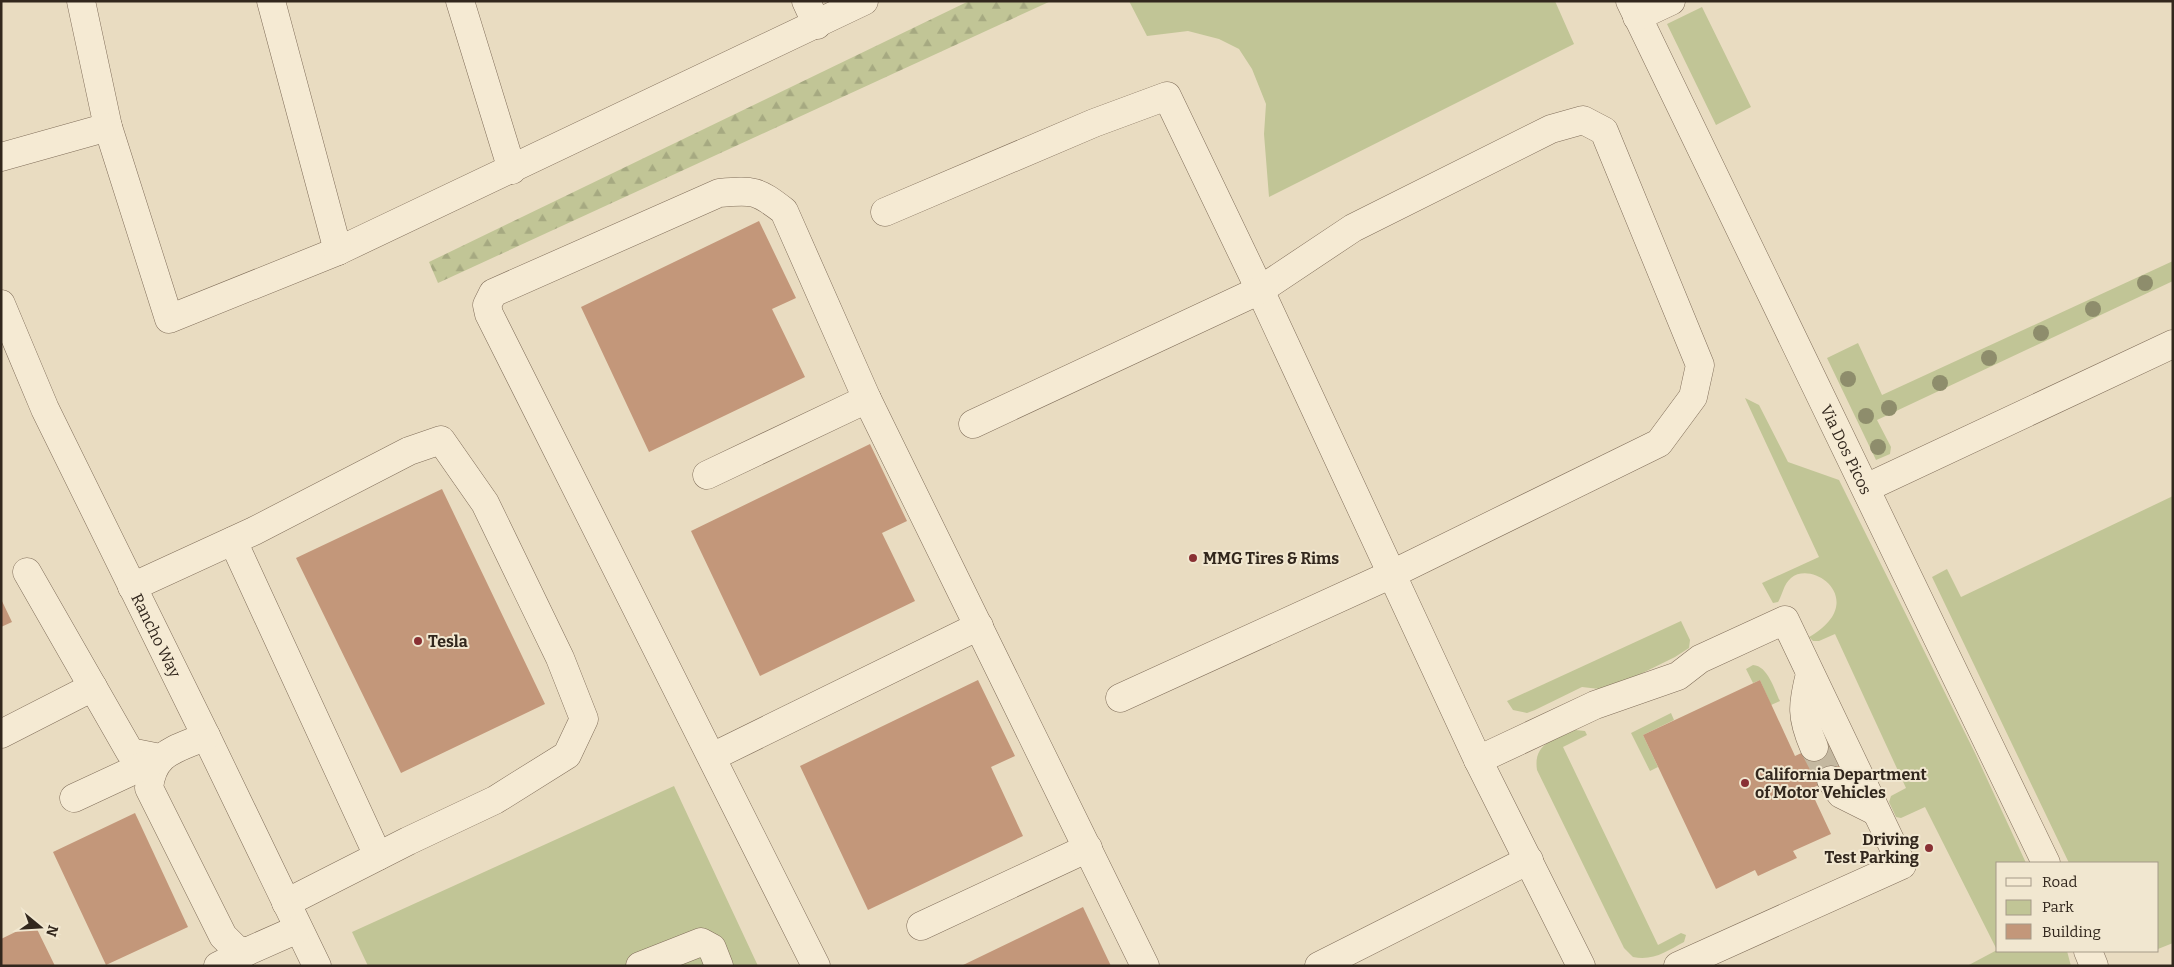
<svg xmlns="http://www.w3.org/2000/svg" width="2174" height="967" font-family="Bitter,serif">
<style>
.green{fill:#c1c596}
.forest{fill:url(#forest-firs)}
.building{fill:#c3977a}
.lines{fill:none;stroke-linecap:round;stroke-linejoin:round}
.minor-tunnel{stroke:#c4b8a0;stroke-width:28;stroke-dasharray:28 14;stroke-linecap:butt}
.minor-casing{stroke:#806e5a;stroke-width:29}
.minor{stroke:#f5ead3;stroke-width:28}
.tree{fill:#8e8d6c}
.poi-dot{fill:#893033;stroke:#f1e7d0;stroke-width:2}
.labels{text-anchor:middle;stroke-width:4;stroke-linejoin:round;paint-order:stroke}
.street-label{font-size:16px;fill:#32271d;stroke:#f1e7d0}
.poi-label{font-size:16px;font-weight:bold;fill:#32271d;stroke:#f1e7d0;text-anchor:start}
</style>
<defs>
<pattern id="forest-firs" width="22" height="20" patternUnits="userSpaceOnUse" patternTransform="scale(1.25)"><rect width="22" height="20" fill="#c1c596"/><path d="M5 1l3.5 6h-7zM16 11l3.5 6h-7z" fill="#a6a981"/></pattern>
</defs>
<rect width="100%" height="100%" fill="#e9dcc1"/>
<path class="green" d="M1129 1H1555L1574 44 1269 197 1264 134 1266 104 1252 69 1239 49 1219 39 1188 31 1147 36Z
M1702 7 1751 107 1716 125 1667 24Z
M2173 261V281L1877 420 1891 447 1890 454 1876 460 1827 358 1858 343 1882 395Z
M1745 398 1759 405 1788 462 1839 480 1975 753 2026 863H1998V951H2067L2071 966H1967L1997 950 1925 807 1901 818 1896 817 1889 802 1891 796 1906 788 1835 634 1819 641H1813L1809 637C1870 602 1814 559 1791 578 1783 585 1783 594 1778 602L1773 603 1762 583 1819 557Z
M2173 496V943L2158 949V863H2069L1932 577 1947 569 1961 597Z
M1681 621 1690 640 1689 648 1675 657 1608 690 1582 687 1535 710 1527 713 1513 710 1507 701Z
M1753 665C1768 666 1774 689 1780 701L1771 705 1760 680 1753 683 1746 669Z
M1671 713 1674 720 1643 735 1658 767 1650 771 1631 733Z
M1575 730 1585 731 1587 735 1563 747 1658 945 1681 933 1686 935 1684 942C1667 951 1654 961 1633 957L1624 948 1537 770C1533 743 1554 740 1575 730Z
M674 786 758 966H368L352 932Z"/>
<path class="forest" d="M969 1H1051L438 283 429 262Z"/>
<path class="building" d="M759 221 796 298 772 309 805 377 649 452 581 307Z
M870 444 907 521 882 533 915 601 760 676 691 531Z
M442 489 545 704 401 773 296 558Z
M1 599 12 622 1 627Z
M978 680 1015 756 991 767 1023 836 868 910 800 766Z
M1760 680 1795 756 1838 736 1853 769 1810 789 1831 834 1793 851 1797 858 1758 876 1755 870 1716 889 1643 735Z
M135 813 188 927 106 965 53 852Z
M1083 907 1111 966H961Z
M34 923 55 966H1V939Z"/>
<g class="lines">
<path class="minor-tunnel" d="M1814 747 1831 780"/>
<defs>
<g id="minor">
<path d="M81 1 108 127 169 319 338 251 864 1"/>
<path d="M271 1 338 251"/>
<path d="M460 1 512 170"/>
<path d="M806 1 817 25"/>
<path id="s1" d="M1630 1 2046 863"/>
<path d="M1637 17 1671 1"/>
<path d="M1 157 108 127"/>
<path d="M885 212 1094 123 1167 96 1260 290 1478 760 1581 966"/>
<path id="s2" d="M1 304 45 409 206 736 317 966"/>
<path d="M973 424 1260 290 1353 228 1551 129 1583 120 1604 131 1700 365 1693 397 1659 443 1392 574 1120 698"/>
<path d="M707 475 867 399"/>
<path d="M1866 488 2173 344"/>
<path d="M233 541 378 856"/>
<path d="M27 572 130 752 160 758"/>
<path d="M132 587 254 531 409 451 441 440 485 503 560 658 584 719 567 755 495 800 408 841 286 903"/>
<path d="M1810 674C1802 705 1801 717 1814 747"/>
<path d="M1 734 93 687"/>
<path d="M206 736C176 750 153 751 149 788L223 936 236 949 246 952 298 929"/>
<path d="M712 757 979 626"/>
<path d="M1478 760 1595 705 1678 676 1700 659 1785 620 1902 865 1678 966"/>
<path d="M1831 780 1841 794 1875 811"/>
<path d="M74 798 160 758"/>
<path d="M921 926 1088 848"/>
<path d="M2088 951 2094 966"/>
<path d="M218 966 246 952"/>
<path d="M640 966 701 942 712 948 719 966"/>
<path d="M816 966 489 314 487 305 493 293 719 193C754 190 757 190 784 211L867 399 1145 966"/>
<path d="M1319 966 1529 860"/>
</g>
</defs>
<use href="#minor" class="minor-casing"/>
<use href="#minor" class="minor"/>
</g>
<g class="tree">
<circle cx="2145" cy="283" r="8"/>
<circle cx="2093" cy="309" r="8"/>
<circle cx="2041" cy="333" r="8"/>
<circle cx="1989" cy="358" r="8"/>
<circle cx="1848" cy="379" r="8"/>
<circle cx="1940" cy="383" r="8"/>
<circle cx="1889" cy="408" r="8"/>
<circle cx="1866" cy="416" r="8"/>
<circle cx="1878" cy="447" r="8"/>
</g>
<g class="poi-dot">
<circle cx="1193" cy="558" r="5"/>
<circle cx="418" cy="641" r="5"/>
<circle cx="1745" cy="783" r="5"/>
<circle cx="1929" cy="848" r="5"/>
</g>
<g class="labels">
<g class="street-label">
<text dy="6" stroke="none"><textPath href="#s1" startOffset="498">Via Dos Picos</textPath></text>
<text dy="6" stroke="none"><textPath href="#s2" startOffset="366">Rancho Way</textPath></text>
</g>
<g class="poi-label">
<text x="1203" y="564">MMG Tires &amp; Rims</text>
<text x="428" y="647">Tesla</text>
<text x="1755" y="780">California Department<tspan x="1755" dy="18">of Motor Vehicles</tspan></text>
<text x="1919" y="845" text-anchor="end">Driving<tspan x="1919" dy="18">Test Parking</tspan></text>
</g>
</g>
<rect width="2174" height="967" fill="none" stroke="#32271d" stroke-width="5"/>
<rect x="1996" y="862" width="162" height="90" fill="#f1e7d0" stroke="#a59a88"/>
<rect x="2006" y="878" width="25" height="8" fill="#f5ead3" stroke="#a59a88"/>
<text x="2042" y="887" font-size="15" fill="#32271d">Road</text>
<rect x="2006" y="900" width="25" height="15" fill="#c1c596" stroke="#a59a88"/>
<text x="2042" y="912" font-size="15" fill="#32271d">Park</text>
<rect x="2006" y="924" width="25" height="15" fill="#c3977a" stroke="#a59a88"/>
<text x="2042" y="937" font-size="15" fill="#32271d">Building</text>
<g transform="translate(40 927) rotate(108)" stroke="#f1e7d0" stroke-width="4" paint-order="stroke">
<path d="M0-4L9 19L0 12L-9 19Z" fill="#32271d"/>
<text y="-8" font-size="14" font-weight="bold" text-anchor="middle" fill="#32271d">N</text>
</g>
</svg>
